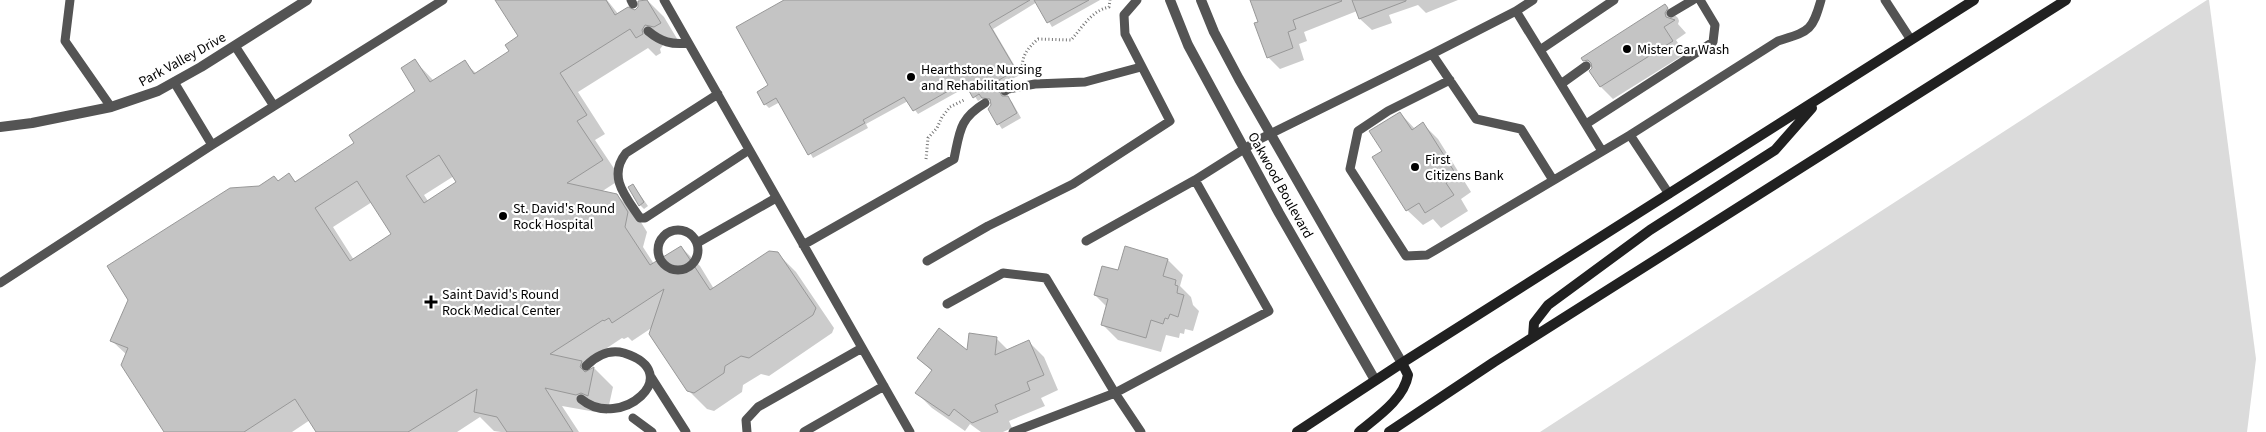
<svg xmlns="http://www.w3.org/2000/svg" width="2266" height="432" font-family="'Source Sans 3',sans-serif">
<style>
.green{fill:#dbdbdb}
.shadow{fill:#0003;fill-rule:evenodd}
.building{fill:#c4c4c4;stroke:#989898;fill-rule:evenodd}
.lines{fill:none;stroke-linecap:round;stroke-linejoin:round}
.path{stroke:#767676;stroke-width:3;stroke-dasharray:1 2.5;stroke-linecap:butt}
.lane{stroke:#545454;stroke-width:9}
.street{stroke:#545454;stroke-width:10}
.secondary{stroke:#212121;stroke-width:10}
.poi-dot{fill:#000;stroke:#fff;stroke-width:2}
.labels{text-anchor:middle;stroke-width:4.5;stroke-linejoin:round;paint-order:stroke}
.poi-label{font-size:14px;fill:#000;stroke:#fff;text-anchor:start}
.street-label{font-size:14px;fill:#000;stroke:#fff}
</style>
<rect width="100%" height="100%" fill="#fff"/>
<path class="green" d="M2207 0H2209L2256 359 2247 432H1540Z"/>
<path class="shadow" d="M497 0H607L619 15 637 10 640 2 647 0 664 17 679 42 664 44 660 49 661 53 656 56 648 48 578 92 605 134 595 140 621 179 601 192 617 195 636 214 647 232 643 247 654 264 681 247 700 266 714 289 777 253 796 272 834 328 832 333 769 376 761 374 743 385 742 392 714 411 707 409 688 390 653 327 632 341 628 337 624 339 622 338 583 364 590 371 594 368 613 387 607 414 562 406 579 432H501L494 431 480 417 457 432H317L310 420 292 432H165L127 355 112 341 260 187 278 182 289 175 296 182 356 143 417 92 415 61 434 81 464 62 477 74 511 52 520 36ZM454 176 458 182 428 201 424 195ZM372 202 393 234 354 260 333 227Z
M785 0H1100L1052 27 1037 2 993 29 1020 75 1002 84 1005 90 1003 98H1007L1012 102 1021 118 1002 129 989 109 992 106V102L983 98 978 101 968 86 918 114 908 101 866 124 868 128 813 158 780 102 769 108 765 104Z
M1260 0H1458L1426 13 1418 5 1389 15 1392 23 1372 30 1360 19 1357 11 1304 32 1307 41 1299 44 1304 60 1280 69 1268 57 1260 23Z
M1665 6 1678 18 1679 21 1678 24 1686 33 1676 40 1685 54 1613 99 1601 87 1591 71 1593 69 1584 60Z
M1400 113 1415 129 1423 124 1438 139 1471 192 1461 199 1468 211 1441 228 1433 219 1423 225 1407 210 1383 152Z
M633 185 648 206 644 209 640 205Z
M1126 248 1168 260 1183 275 1180 286 1191 297 1193 305 1199 311 1193 331 1185 329 1184 334 1180 333 1179 338 1166 335 1161 352 1118 340 1103 325 1107 307 1095 295 1119 271Z
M996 338 1009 351 1029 342 1044 357 1058 390 1041 398 1045 406 1009 421 1012 428 1003 432H981L970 424 965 431 932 408 917 393 933 372 918 358 968 352Z"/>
<path class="building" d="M495 0H606L615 15 628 7 635 10 638 7V1L647 0 661 23 654 27 645 25 642 30 643 34 636 38 630 29 560 73 587 115 577 121 603 160 567 183 617 194 628 212 625 227 650 265 681 246 710 290 769 251 778 252 816 308 813 315 749 358 741 356 725 366 724 373 694 393 687 391 649 334 664 289 612 323 609 318 604 321 603 320 550 354 582 361 580 367 585 372 594 367 588 396 581 393 576 395 545 388 573 432H507L497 417 474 412 477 389 408 432H316L295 399 244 432H164L121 365 128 348 110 341 128 300 107 266 230 188 259 186 274 176 278 181 289 173 295 182 354 143 349 135 415 91 401 68 415 59 430 82 465 60 474 74 509 51 505 45 518 36ZM439 155 456 182 424 203 406 176ZM357 181 391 234 350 261 315 208Z
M784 0H1030L989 24 1016 70 999 80 1002 86 999 91 1002 96H1008L1017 113 997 125 988 109 991 105 990 99 982 98 979 94 973 98 964 82 913 111 904 97 863 120 865 123 808 155 776 98 764 105 757 92 768 85 736 27Z
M1034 0H1089L1047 23Z
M1250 0H1341L1342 1 1293 20 1296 29 1288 32 1293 48 1267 58 1254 23 1258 22Z
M1352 0H1406V1L1359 19Z
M1665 4 1668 8 1665 13 1666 17 1675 20 1664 27 1673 41 1600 87 1589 71 1592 68 1591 63 1588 60 1583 61 1581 58Z
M1400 112 1412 130 1423 122 1457 176 1446 183 1454 195 1425 213 1419 203 1406 211 1372 157 1382 151 1369 131Z
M633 184 644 202 639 206 628 187Z
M1125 246 1168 259 1163 276 1176 280 1175 285 1178 286 1177 293 1184 295 1178 317 1170 314 1168 319 1165 318 1163 324 1151 320 1146 338 1101 325 1108 299 1094 295 1102 266 1118 270Z
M939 328 967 350 969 333 997 337 995 355 1029 340 1044 375 1027 382 1030 390 995 405 998 412 972 423 954 409 949 416 915 393 932 370 917 358Z"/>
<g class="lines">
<path class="path" d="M1017 73 1022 70C1022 55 1027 49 1038 39L1071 40C1082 28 1091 11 1109 7L1110 0
M926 159 928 138 937 128 942 117 950 107 964 100"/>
<path class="lane" d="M70 0 65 41 111 107
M631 0 633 4
M664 0 910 432
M1533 0 1516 11 1602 151
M1885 0 1911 40
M1671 13 1693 0
M648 31C661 42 672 45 688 43
M235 46 274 106
M1540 50 1614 0
M1432 54 1516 11
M1450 80 1388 111 1358 131 1350 169 1406 256 1427 255 1630 135 1669 194
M174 82 212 145
M1561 84 1586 66
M1005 91 1008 89 1035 84 1085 82 1141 67
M718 94 626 153C607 177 626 197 640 218H645L749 150
M1586 124 1713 42 1715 25 1700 0
M1630 135 1778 41C1809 31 1812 32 1821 0
M658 250a20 20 0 1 1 40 0a20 20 0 1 1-40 0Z
M1086 241 1195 180 1260 139 1432 54 1476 119 1521 129 1553 180
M697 243 776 198
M803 245 954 159C960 131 959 119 985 103
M927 261 988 226 1073 184 1170 121 1125 34 1124 15 1137 0
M0 283 212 145 443 0
M947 304 1003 273 1046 278 1115 393 1013 432
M651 377 686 432
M581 399C620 432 688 373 624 353 609 349 596 356 586 366
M633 418 652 432
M747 432 746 420 758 407 862 348
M804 432 884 386
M1141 432 1115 393 1269 311 1195 180"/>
<path class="street" d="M1170 0 1188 45 1279 213 1375 380
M1201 0 1214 32 1239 79 1402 363
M0 127 32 123 111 107 158 91 201 67 307 0"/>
<path class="secondary" d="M1533 337 1534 323 1548 305 1650 230 1775 150 1812 108
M1297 432 1402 363 1974 0
M1359 432C1377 417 1404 399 1408 375L1402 363
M1389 432 1494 362 2066 0"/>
</g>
<g class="poi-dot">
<circle cx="1627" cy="49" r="5"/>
<circle cx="911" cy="77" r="5"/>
<circle cx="1415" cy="167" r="5"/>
<circle cx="503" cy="216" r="5"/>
<path d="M428.5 294.5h5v5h5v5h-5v5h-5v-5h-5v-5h5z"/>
</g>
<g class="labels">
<g class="poi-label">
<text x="1637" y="54">Mister Car Wash</text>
<text x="921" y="74">Hearthstone Nursing<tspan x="921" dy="16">and Rehabilitation</tspan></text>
<text x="1425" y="164">First<tspan x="1425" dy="16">Citizens Bank</tspan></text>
<text x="513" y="213">St. David's Round<tspan x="513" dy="16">Rock Hospital</tspan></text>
<text x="442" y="299">Saint David's Round<tspan x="442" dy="16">Rock Medical Center</tspan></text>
</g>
<g class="street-label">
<text transform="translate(182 59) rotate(-29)" y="5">Park Valley Drive</text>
<text transform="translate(1281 185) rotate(61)" y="5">Oakwood Boulevard</text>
</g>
</g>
</svg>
